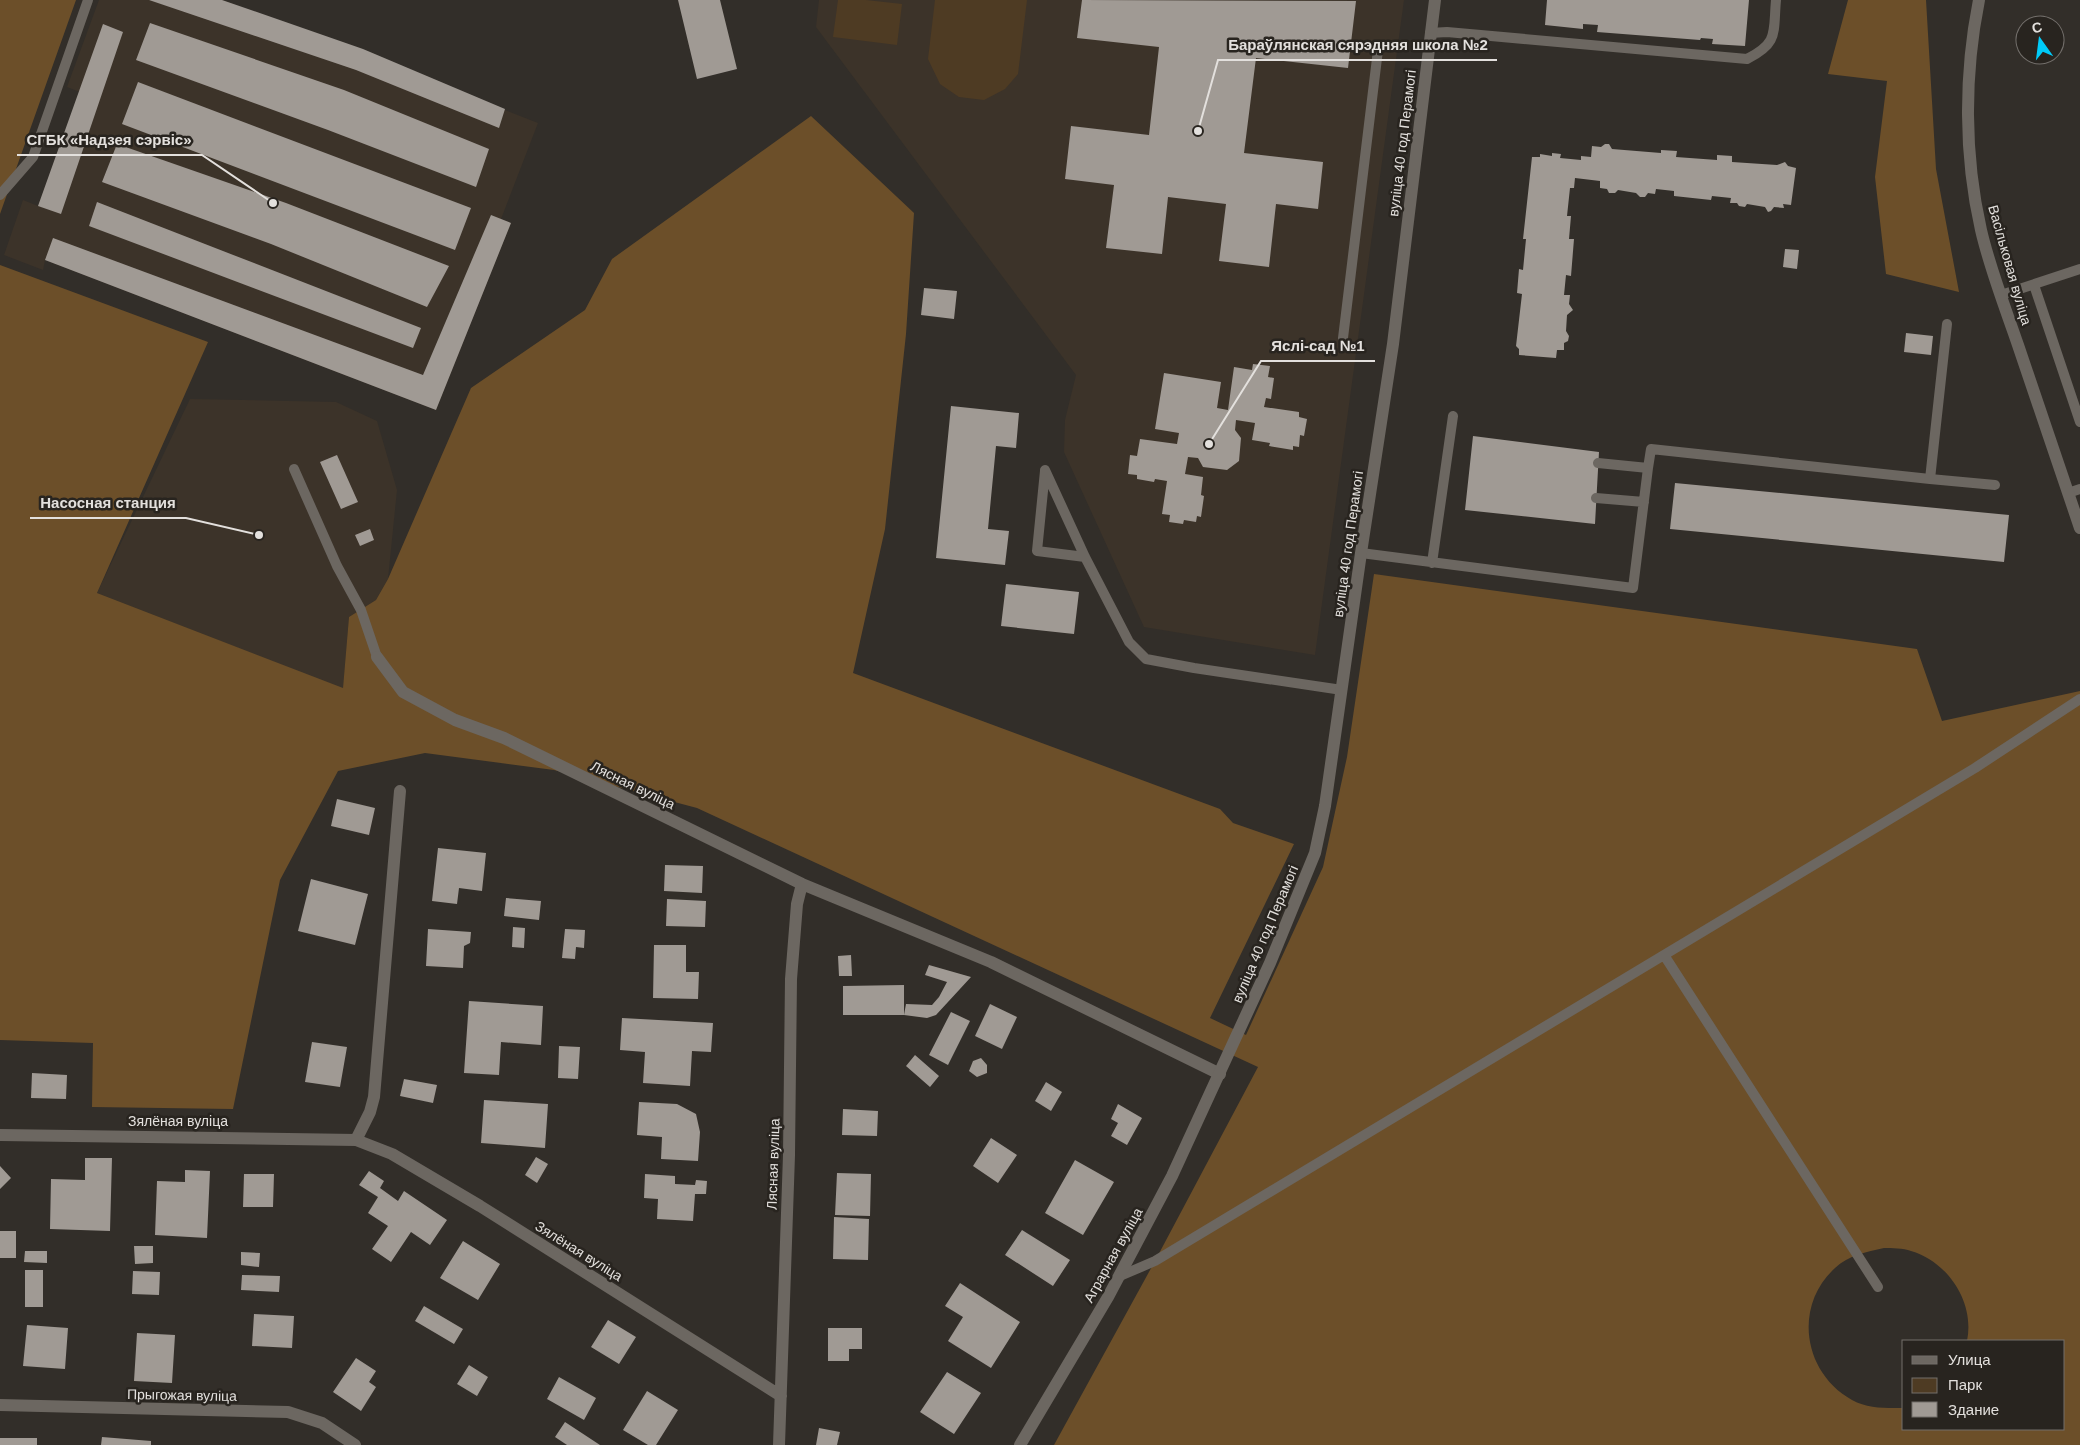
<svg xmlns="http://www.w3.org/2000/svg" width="2080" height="1445" font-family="Arial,sans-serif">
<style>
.built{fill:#3c3329}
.green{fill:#4e3b23}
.forest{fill:#6c4f29;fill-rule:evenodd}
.building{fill:#a09a94}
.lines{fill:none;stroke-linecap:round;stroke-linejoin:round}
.lane{stroke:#6c6761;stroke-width:10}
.street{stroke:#6c6761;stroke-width:12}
.secondary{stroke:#6c6761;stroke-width:12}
.labels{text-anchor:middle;stroke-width:5;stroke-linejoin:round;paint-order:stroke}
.street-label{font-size:14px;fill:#e3e0dd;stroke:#28241f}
.leader{fill:none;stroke:#e3e0dd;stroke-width:2}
.callout-dot{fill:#e3e0dd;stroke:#28241f;stroke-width:2}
.callout-label{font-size:15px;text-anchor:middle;font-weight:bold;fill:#e3e0dd;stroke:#28241f;stroke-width:5;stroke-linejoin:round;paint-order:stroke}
</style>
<rect width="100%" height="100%" fill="#322e29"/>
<path class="built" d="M99 0H222L538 123 501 219 511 223 436 410 45 260 43 270 4 255 23 200 38 206 80 92 67 87Z
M819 0H1404L1315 655 1144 627 1064 452 1065 420 1076 375 816 27Z
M190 399 336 402 377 421 397 490 388 579 376 600 349 617 343 689 97 593Z"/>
<path class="green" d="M838 0H866L902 4 897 45 833 37Z
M935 0H1027L1018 74 1005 89 984 100 959 97 940 84 928 59Z"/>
<path class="forest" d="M0 0H76L0 214Z
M1848 0H1926L1936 169 1959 292 1886 274 1875 177 1887 81 1828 74Z
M811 116 914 213 906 334 885 529 853 673 1220 809 1233 823 1294 844 1210 1018 1246 1035 1323 867 1347 757 1374 574 1917 649 1942 721 2080 691V1445H1054L1155 1261 1258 1067 697 808 554 770 425 753 338 771 280 880 233 1109 92 1107 93 1043 0 1040V265L208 342 97 593 343 688 349 617 376 600 388 579 471 388 585 310 612 259ZM1884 1248C1892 1248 1903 1248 1911 1251 1948 1262 1975 1302 1967 1341H2064V1429H1904V1408C1886 1408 1868 1409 1852 1400 1803 1373 1793 1306 1835 1268 1849 1255 1866 1252 1884 1248Z"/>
<path class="building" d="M149 0H222L363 49 505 109 499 128 356 70Z
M678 0H720L737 69 697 79Z
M1082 0 1356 1 1348 68 1256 58 1244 153 1323 162 1318 209 1276 204 1269 267 1219 261 1226 204 1168 197 1162 254 1106 248 1114 185 1065 179 1071 126 1149 135 1159 47 1077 38Z
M1547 0H1749L1745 46 1712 44 1713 39 1701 38 1700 40 1597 32 1598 25 1583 24V29L1545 25Z
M150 23 344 90 489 149 476 187 328 130 136 60Z
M103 24 123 32 61 214 38 206Z
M138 82 471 208 455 250 122 124Z
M117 144 286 203 449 266 427 307 271 244 102 182Z
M1605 144H1609L1612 149 1661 153V150L1677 151 1676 157 1717 160V155L1732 156V162L1777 165 1785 162 1788 166 1796 168 1791 205 1783 204 1784 208 1774 207 1771 211 1768 212 1765 207 1747 204 1745 207 1739 206 1737 203H1730L1731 198 1712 196 1711 200 1674 196V191L1656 189 1655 194 1648 193 1645 197H1640L1636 193 1618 190 1615 193H1609L1607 189 1600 188V181L1575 178 1574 188H1570L1567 216H1571L1569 239H1574L1571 276 1566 275 1564 295H1570L1569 304 1573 310 1567 315 1566 331 1569 336 1568 341 1564 343V350H1557L1556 358 1519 355V349L1516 346 1522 294 1517 293 1519 269 1523 270 1526 239H1523L1532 157H1540V154L1552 156V153L1561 154 1560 158 1581 160V156L1591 157 1592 146 1601 147Z
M97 202 421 328 413 348 89 226Z
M491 215 511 223 436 410 45 260 53 238 423 375Z
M1785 249 1799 250 1797 269 1783 267Z
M924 288 957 291 954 319 921 315Z
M1906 333 1933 336 1931 355 1904 352Z
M1253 364 1270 366 1268 377 1274 378 1271 399 1266 398 1264 407 1299 412V417L1307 419 1304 436 1300 435 1299 447 1293 446V450L1269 446 1270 443 1252 440 1255 423 1236 420 1235 430 1241 438 1239 461 1227 470 1203 467 1198 458 1188 457 1185 474 1203 477 1201 495 1204 496 1201 517 1197 516 1196 522 1184 520 1183 524 1169 522 1170 515 1162 514 1167 481 1155 479 1154 482 1137 479V475L1128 474 1130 455 1137 456 1140 439 1177 444 1179 433 1155 429 1164 373 1221 382 1217 408 1228 410 1234 367 1252 370Z
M951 406 1019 413 1016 448 996 446 988 529 1009 531 1005 565 936 558Z
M1473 436 1599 452 1595 524 1465 510Z
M337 455 358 502 341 509 320 462Z
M1675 483 2009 515 2004 562 1670 529Z
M370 529 374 540 360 546 355 535Z
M1006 584 1079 592 1074 634 1001 626Z
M337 799 375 808 369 835 331 826Z
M438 848 486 853 482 891 459 888 457 904 432 901Z
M665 865 703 866 702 893 664 891Z
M311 879 368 894 355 945 298 931Z
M506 898 541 901 539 920 504 916Z
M667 899 706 901 705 927 666 926Z
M513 927 525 928 524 948 512 947Z
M428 929 471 932 470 943 464 946 463 968 426 966Z
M565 929 585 930 584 948 576 947 575 959 562 958Z
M654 945H686V972H699L698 999 653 998Z
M851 955 852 976H839L838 956Z
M929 965 971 977 936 1015 927 1018 904 1015 906 1004 932 1005 939 997 947 982 925 975Z
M904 985V1015H843V986Z
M469 1001 543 1006 541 1045 501 1042 499 1075 464 1073Z
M990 1004 1017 1017 1002 1049 975 1036Z
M951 1012 970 1021 948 1065 929 1055Z
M622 1018 713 1023 711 1052 692 1051 690 1086 643 1083 645 1052 620 1050Z
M312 1042 347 1047 340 1087 305 1082Z
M559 1046 580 1047 578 1079 558 1078Z
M915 1055 939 1076 930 1087 906 1066Z
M981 1058 987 1065V1073L977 1077 969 1071 973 1061Z
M32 1073 67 1075 66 1099 31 1098Z
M404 1079 437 1085 433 1103 400 1096Z
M1046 1082 1062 1092 1051 1111 1035 1101Z
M484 1100 548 1104 545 1148 481 1143Z
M639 1102 677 1104 696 1114 700 1132 698 1161 661 1159 662 1137 637 1135Z
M1118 1104 1142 1118 1127 1145 1111 1136 1118 1123 1111 1119Z
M843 1109 878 1111 877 1136 842 1135Z
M991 1138 1017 1155 998 1183 973 1166Z
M536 1157 548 1164 537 1183 525 1175Z
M85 1158H112L110 1231 50 1229 51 1179 85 1180Z
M1075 1160 1114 1182 1083 1235 1045 1213Z
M0 1166 11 1178 0 1189Z
M185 1170 210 1171 207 1238 155 1235 157 1181 185 1182Z
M369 1171 384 1181 380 1188 398 1201 404 1191 447 1220 430 1245 411 1232 391 1262 372 1249 388 1226 368 1213 378 1197 359 1185Z
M837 1173 871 1174 870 1216 835 1215Z
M244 1174H274L273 1207H243Z
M645 1174 675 1176V1184L695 1185 696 1180 707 1181 706 1194H695L693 1221 657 1219 658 1199 644 1198Z
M834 1217 869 1219 868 1260 833 1259Z
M1022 1230 1070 1260 1053 1286 1005 1255Z
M0 1231H16V1258H0Z
M463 1241 500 1264 478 1300 440 1278Z
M134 1246H153V1263L135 1264Z
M25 1251H47V1263L24 1262Z
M241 1252 260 1253 259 1267 241 1265Z
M25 1270H43V1307H25Z
M133 1271 160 1272 159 1295 132 1294Z
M242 1275 280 1276 279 1292 241 1290Z
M960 1283 1020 1322 991 1368 948 1341 963 1317 945 1306Z
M424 1306 463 1329 454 1344 415 1321Z
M254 1314 294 1316 292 1348 252 1346Z
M608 1320 636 1337 619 1364 591 1347Z
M27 1325 68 1328 65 1369 23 1366Z
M828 1328H862V1349H849V1361H828Z
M137 1333 175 1335 172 1383 134 1381Z
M356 1358 376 1371 369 1382 376 1387 361 1411 333 1392Z
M469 1365 488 1377 477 1396 457 1384Z
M947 1372 981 1393 954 1434 920 1412Z
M559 1377 596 1398 584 1420 547 1399Z
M647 1391 678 1410 656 1445H648L623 1430Z
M565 1422 600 1445H567L555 1437Z
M819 1428 840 1432 837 1445H816Z
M102 1437 151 1441V1445H101Z
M0 1438H37V1445H0Z"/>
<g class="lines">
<path class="lane" d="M1430 33 1447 32 1747 59C1779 43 1773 33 1776 0
M0 195 33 157 88 0
M2034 285 2080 422
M2001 295 2080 269
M1343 338 1378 50
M1648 468 1651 449 1930 479 1947 324
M294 469 337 566 361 610 377 657
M1045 470 1085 557 1129 642 1146 659 1194 668 1342 690
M1045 471 1037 551 1085 557
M1930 479 1995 485
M2068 493 2080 489
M1596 498 1644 502
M1361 553 1633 588 1648 468 1598 463
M1432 563 1453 416
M1664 955 1878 1287
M1120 1276 1155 1261 1975 768 2080 699"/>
<path class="street" d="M1979 0C1964 75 1964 155 1981 230 1990 269 2005 307 2018 345 2039 406 2059 467 2080 528
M377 657 403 692 455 720 504 738 802 884 991 962 1220 1074
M0 1135 356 1140 370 1112 374 1097 400 791
M356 1140 392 1154 480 1206 781 1396
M0 1405 288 1412 322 1423 355 1445
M779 1445 789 1155 791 979 797 904 802 884"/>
<path class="secondary" d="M1020 1445 1108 1297 1172 1176 1270 963 1315 853 1325 806 1361 553 1393 344 1435 0"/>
</g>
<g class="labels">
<g class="street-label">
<text transform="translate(1402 143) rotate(-83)" y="5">вуліца 40 год Перамогі</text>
<text transform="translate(2010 265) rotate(74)" y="5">Васільковая вуліца</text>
<text transform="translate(1348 544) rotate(-82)" y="5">вуліца 40 год Перамогі</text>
<text transform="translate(633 785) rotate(26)" y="5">Лясная вуліца</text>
<text transform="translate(1265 934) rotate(-67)" y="5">вуліца 40 год Перамогі</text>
<text x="178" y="1126">Зялёная вуліца</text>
<text transform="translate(773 1164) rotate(-88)" y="5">Лясная вуліца</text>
<text transform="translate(579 1251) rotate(32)" y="5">Зялёная вуліца</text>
<text transform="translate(1113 1255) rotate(-61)" y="5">Аграрная вуліца</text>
<text transform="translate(182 1395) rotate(1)" y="5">Прыгожая вуліца</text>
</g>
</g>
<path class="leader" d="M1198 131L1218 60H1497M273 203L202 155H17M1209 444L1261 361H1375M259 535L186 518H30"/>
<g class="callout-dot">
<circle cx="1198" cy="131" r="5"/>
<circle cx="273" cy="203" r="5"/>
<circle cx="1209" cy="444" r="5"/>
<circle cx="259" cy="535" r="5"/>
</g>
<g class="callout-label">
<text x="1358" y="50">Бараўлянская сярэдняя школа №2</text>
<text x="109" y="145">СГБК «Надзея сэрвіс»</text>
<text x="1318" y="351">Яслі-сад №1</text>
<text x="108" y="508">Насосная станция</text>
</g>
<rect x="1902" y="1340" width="162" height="90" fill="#28241f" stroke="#736f6b"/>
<rect x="1912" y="1356" width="25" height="8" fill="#6c6761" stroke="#736f6b"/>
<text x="1948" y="1365" font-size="15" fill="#e3e0dd">Улица</text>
<rect x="1912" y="1378" width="25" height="15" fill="#4e3b23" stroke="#736f6b"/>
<text x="1948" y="1390" font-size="15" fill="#e3e0dd">Парк</text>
<rect x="1912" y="1402" width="25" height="15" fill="#a09a94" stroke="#736f6b"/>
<text x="1948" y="1415" font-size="15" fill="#e3e0dd">Здание</text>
<g transform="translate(2040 40) rotate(346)"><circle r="24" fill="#28241f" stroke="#736f6b"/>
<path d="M0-4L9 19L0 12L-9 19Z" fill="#00cbf9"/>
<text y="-8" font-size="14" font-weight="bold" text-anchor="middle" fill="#e3e0dd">С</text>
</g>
</svg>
